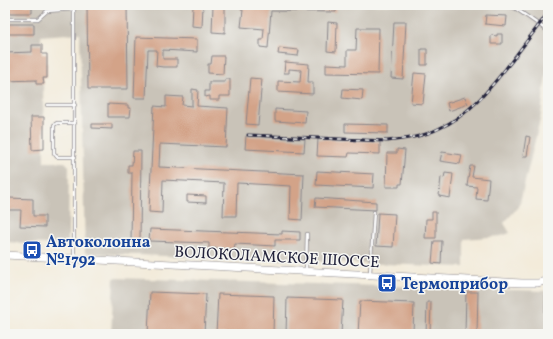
<svg xmlns="http://www.w3.org/2000/svg" width="553" height="339" font-family="Vollkorn,serif">
<style>
.industrial{fill:#c9c3b8}
.building{fill:#d3a388}
.lines{fill:none;stroke-linecap:round;stroke-linejoin:round}
.lane-casing{stroke:#8a868a;stroke-width:4}
.secondary-casing{stroke:#8a868a;stroke-width:8}
.lane{stroke:#fff;stroke-width:2.5}
.secondary{stroke:#fff;stroke-width:7}
.rail-casing{stroke:#22223b;stroke-width:3}
.rail{stroke:#f6f6f2;stroke-width:1.5;stroke-dasharray:4.5;stroke-linecap:butt}
.labels{text-anchor:middle;stroke-width:3;stroke-linejoin:round;paint-order:stroke}
.transit-label{font-size:16px;font-weight:bold;fill:#164399;stroke:#f6f6f2;text-anchor:start}
.street-label{font-size:16px;fill:#22223b;stroke:#f6f6f2}
</style>
<rect width="100%" height="100%" fill="#f6f6f2"/>
<filter id="ink" filterUnits="userSpaceOnUse"><feTurbulence type="fractalNoise" baseFrequency=".025" numOctaves="2"/><feDisplacementMap in="SourceGraphic" scale="8" xChannelSelector="R" yChannelSelector="G"/><feConvolveMatrix kernelMatrix="1 2 1 2 8 2 1 2 1" color-interpolation-filters="sRGB"/></filter>
<filter id="wash" filterUnits="userSpaceOnUse"><feTurbulence type="fractalNoise" baseFrequency=".012" numOctaves="4" result="noise"/><feDisplacementMap in="SourceGraphic" scale="16" xChannelSelector="R" yChannelSelector="G"/><feGaussianBlur stdDeviation="0.9" result="paint"/><feColorMatrix in="noise" values="0 0 0 0 0 0 0 0 0 0 0 0 0 0 0 0 0 1.4 0 .05"/><feComposite in="paint" operator="in"/></filter>
<g filter="url(#wash)">
<rect width="100%" height="100%" fill="#f3ebda"/>
<path class="industrial" d="M5 5H548V59L541 116 519 206 504 223 510 233 501 236 464 239V267L85 253 80 33 41 36 42 54H47V78H43L44 162H65L69 166 68 241 66 245 5 242Z
M114 278 548 291V334H111Z"/>
<g id="blocks">
<path class="building" d="M5 5H32V13H5Z
M87 5H127L128 89H88Z
M213 5H225V33L212 32Z
M241 5H336V12L271 11 268 48 260 47V40H263L264 29 241 27 243 10H241Z
M193 6H203L202 27 192 26Z
M486 15 507 16 506 26 485 24Z
M328 22 337 23 336 52 327 51Z
M394 22H406L403 79 391 78Z
M5 24H34V34H5Z
M357 28H379L378 74 326 73V64L347 65V50H356Z
M497 34H502V44H491V35L497 36Z
M136 37 197 39V52L163 50V59H177V67H163L156 66 157 50H148L146 98H134Z
M32 45H42V54H47V78H43L44 84H36V80L5 81V53L32 52Z
M279 48 299 50 298 56 278 54Z
M421 49H427V65H421Z
M212 56H224L223 74 208 73V64H211Z
M285 62 309 64 308 82H313V94L278 92V81L300 82 301 70 289 69V73H284Z
M414 73 426 74 423 104 411 103Z
M250 78 262 79 258 125 246 124Z
M225 79H230V96H219V100H210V96L205 97V91H209V82H225Z
M192 89 198 90 197 106 228 108 226 147 160 144 159 167 304 174 302 220 290 219 291 186 237 183 236 216H223L224 183 163 180 162 213 149 212 154 106 166 107V96L183 97 182 105 192 106Z
M343 89 363 90 362 100 342 98Z
M465 97 468 104 449 111 447 103Z
M108 104 128 105V108H131L130 117H108Z
M275 109 306 111 305 123 275 121Z
M31 117H44V149L32 150Z
M92 124H112V129L92 128Z
M345 124 388 125V133L345 132Z
M246 136 305 139 304 152 245 149Z
M526 136 530 137 527 156H523Z
M318 139 380 142V154L349 153 348 157 317 156Z
M397 149 405 150 402 184H399V187H386L387 153H397Z
M133 151H141L140 243H131L132 173H128V165H132Z
M442 152 462 155 460 164 440 161Z
M470 166H474L472 177 489 179 487 200 476 199 477 187 467 186Z
M317 171 374 174 373 188 316 185Z
M445 173 453 174 450 198 439 196 441 177 444 178Z
M187 195 206 196V203L187 202Z
M9 198 33 199V216H45V227L20 226 21 210H8Z
M316 198 376 202V210L315 207Z
M432 212H436V238H425L426 219H432Z
M378 213 395 214 393 247 376 246Z
M150 229 282 234V231L300 232V240H275V246L235 244 234 249 209 248V243L149 241Z
M434 241H442L441 264 432 263Z
M150 292 206 294 204 334H148Z
M466 292H478L477 334H465Z
M218 294 274 296 273 334H216Z
M287 298 343 300 341 334H286Z
M360 301 414 303 413 334H358Z
M427 302H431L430 334H426Z"/>
</g>
</g>
<g filter="url(#ink)">
<use href="#blocks" fill-opacity="0" stroke="#8a868a" stroke-width="1"/>
<g class="lines">
<defs>
<path id="lane" d="M485 5 509 6 515 8 548 31
M5 19H38L47 11 74 9
M47 105H75
M75 123H57L54 125V153L57 157H75
M74 258V5
M306 271 307 234
M370 273 374 212
M546 334 547 283"/>
<path id="secondary" d="M5 255 522 283H538L548 280"/>
</defs>
<use href="#lane" class="lane-casing"/>
<use href="#secondary" class="secondary-casing"/>
<use href="#lane" class="lane"/>
<use href="#secondary" class="secondary"/>
<defs>
<path id="rail" d="M248 135 387 141C405 139 423 137 440 128 471 114 490 88 511 62 523 46 536 29 548 13"/>
</defs>
<use href="#rail" class="rail-casing"/>
<use href="#rail" class="rail"/>
</g>
</g>
<defs>
<symbol id="bus-square" viewBox="-11 -11 22 22"><rect x="-9" y="-9" width="18" height="18" rx="4" fill="#1a4fb4" stroke="#f6f6f2"/><path d="M-5-6H5V4H4V6H2V4H-2V6H-4V4H-5ZM-3.5-4V0h7V-4ZM-3.5 1.2v1.5H-2V1.2ZM2 1.2v1.5H3.5V1.2Z" fill="#fff"/></symbol>
</defs>
<g fill-rule="evenodd">
<use href="#bus-square" x="21" y="239" width="22" height="22"/>
<use href="#bus-square" x="376" y="272" width="22" height="22"/>
</g>
<g class="labels">
<g class="transit-label">
<text x="46" y="247">Автоколонна<tspan x="46" dy="18">№1792</tspan></text>
<text x="401" y="289">Термоприбор</text>
</g>
<g class="street-label">
<text transform="translate(277 256) rotate(3)" y="6">ВОЛОКОЛАМСКОЕ ШОССЕ</text>
</g>
</g>
<rect width="553" height="339" fill="none" stroke="#f6f6f2" stroke-width="20"/>
</svg>
